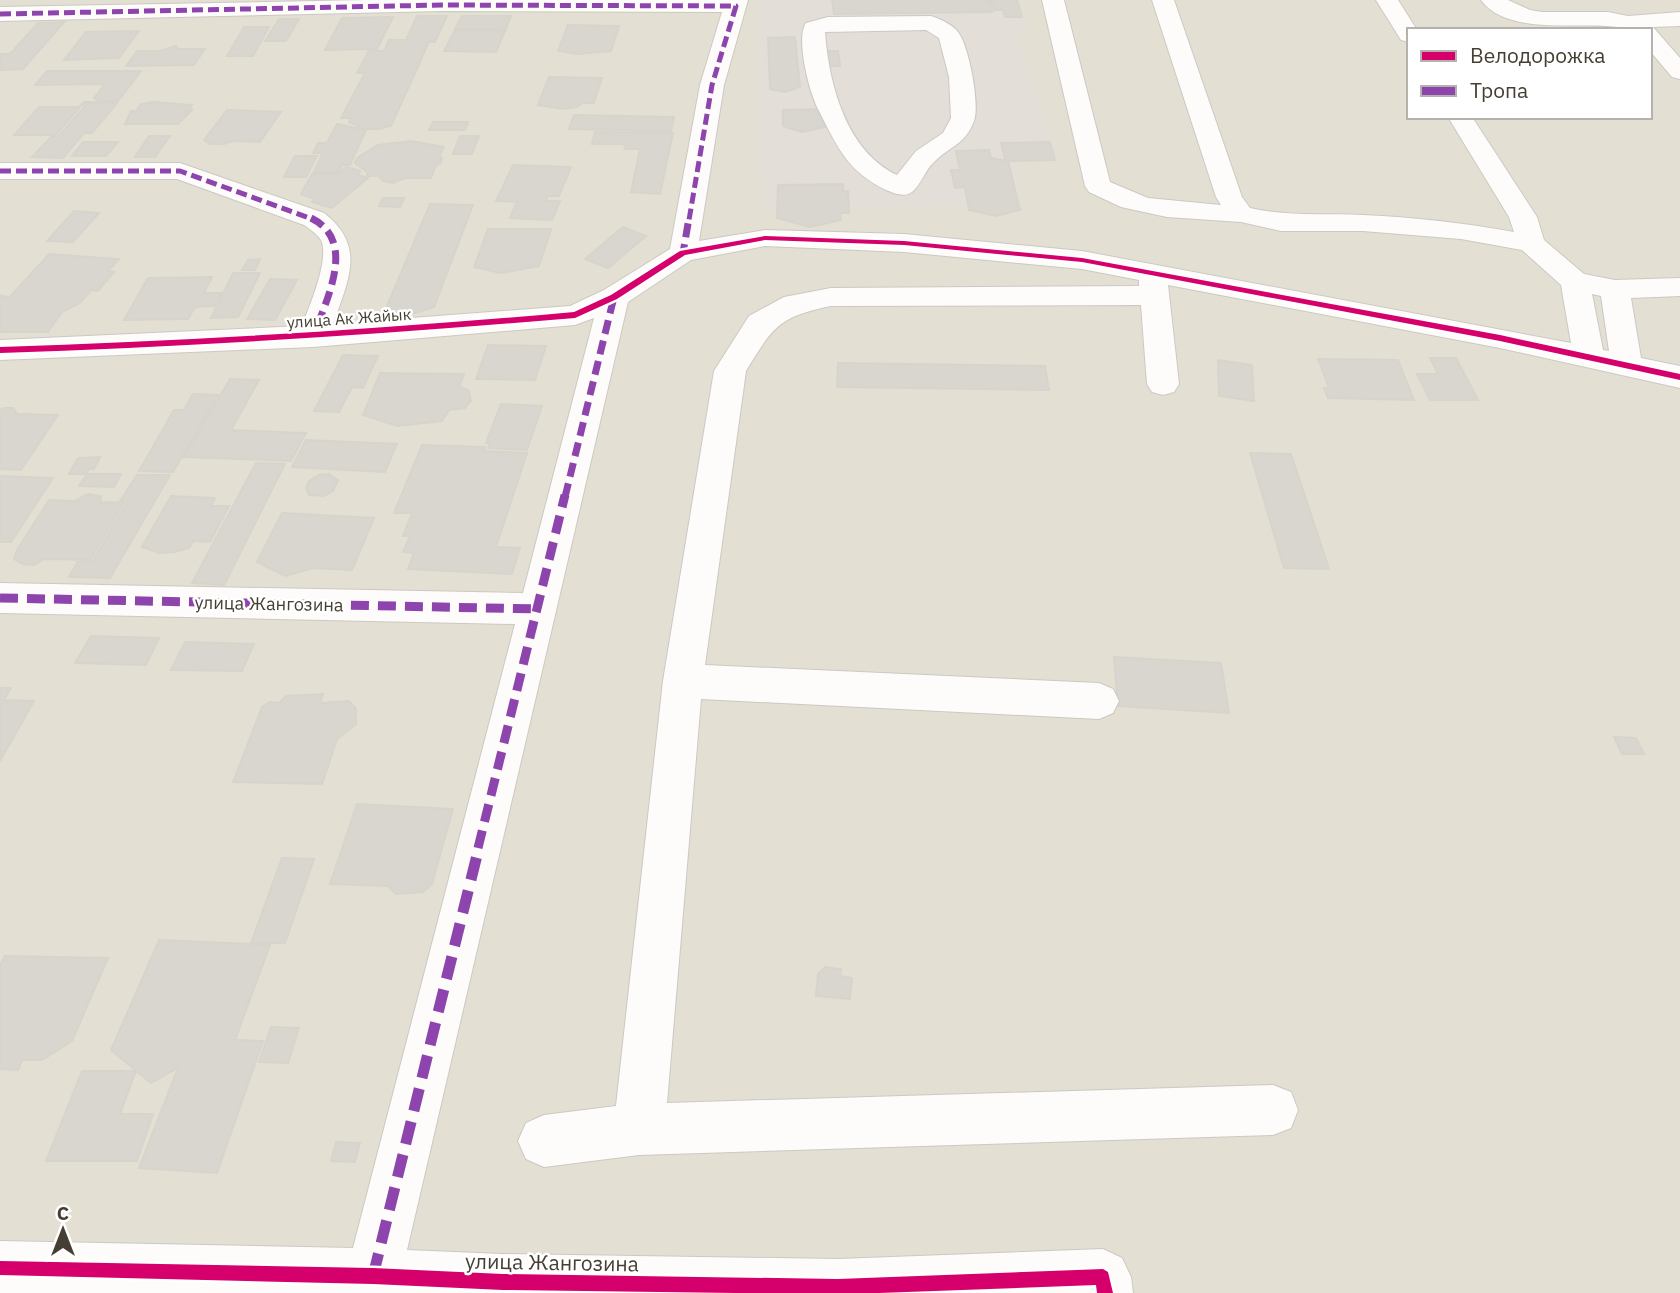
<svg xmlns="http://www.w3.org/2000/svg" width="1680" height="1293" font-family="'IBM Plex Sans',sans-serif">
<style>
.residential{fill:#e4dfd3;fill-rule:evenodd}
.industrial{fill:#e3ded7}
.building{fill:#d8d6cf;stroke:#d7d4cc;stroke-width:2}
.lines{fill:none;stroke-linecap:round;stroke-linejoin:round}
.minor-casing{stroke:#cbc9c2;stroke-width:2}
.minor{fill:#fdfcfb;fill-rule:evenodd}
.quiet-far3{stroke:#8e44ad;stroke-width:5;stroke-dasharray:11 5;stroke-linecap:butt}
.quiet-far2{stroke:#8e44ad;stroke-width:7;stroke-dasharray:14 7;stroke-linecap:butt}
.quiet-far1{stroke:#8e44ad;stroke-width:9;stroke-dasharray:18 9;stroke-linecap:butt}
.quiet{stroke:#8e44ad;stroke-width:11;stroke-dasharray:23 11;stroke-linecap:butt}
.cycleway-casing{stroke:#fff;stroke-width:5}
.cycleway{fill:#d6006c;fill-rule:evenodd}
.labels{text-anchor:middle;stroke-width:5;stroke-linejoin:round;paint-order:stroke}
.far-street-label{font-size:16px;fill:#453e32;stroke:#fff}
.street-label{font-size:18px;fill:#453e32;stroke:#fff}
.near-street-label{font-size:21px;fill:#453e32;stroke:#fff}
</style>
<rect width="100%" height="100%" fill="#efede6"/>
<path class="residential" d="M0 0H1680V1293H0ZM1409 30H1650V117H1409Z"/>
<path class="industrial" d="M755 0H1002L1006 10 1021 11 1030 27 1015 31 1058 153 1013 156 1025 194 1019 204 761 210Z"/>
<path class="building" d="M832 0H989L992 12 834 14Z
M991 0H1017L1022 17H1005L1003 10H994Z
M417 16H447L435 42H429L391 126 379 129H365L349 122 351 118H341L365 73H357L369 51H384L389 40H406Z
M462 16H511L506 29H455Z
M393 17 377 49 325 50 342 18Z
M279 19H299L286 41H265Z
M64 22 23 69 0 70V54H10L38 23Z
M568 25 619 26 611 51 578 54 558 51Z
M244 27H269L253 56H227Z
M455 30 505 31 496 52 444 51Z
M139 31 119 58 64 60 86 32Z
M795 37 800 87 785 92 770 89 768 38Z
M176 46 178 49H205L194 65 126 66 137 51H160Z
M823 51H838L840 66H825Z
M47 71H141L118 101H99L94 98 105 84 35 85Z
M549 77 602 78 594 103H582L577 107 562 109 538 105Z
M84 102 117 103 92 133H84L63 158 32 157 51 137H58L86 105H81Z
M153 102 192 105 189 109 192 110 178 124H125L131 111H136L141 104Z
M39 107H80L56 135H14Z
M824 109 825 127 802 132 783 126V110Z
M227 110 281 112 260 142 232 141 224 144H210L204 140Z
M574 115 674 117 671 131 569 129Z
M433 122H468L465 130H429Z
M337 124 366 130 350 165H342L339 172H314L323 153H313L318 143H327Z
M595 132 673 133 660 194 631 192 640 149H625L624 144H592Z
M149 136H170L155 157H135Z
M460 136H479L472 154H453Z
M411 141 444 147 439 157 442 158 440 164 436 165 431 178H406L393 183 383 181 379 176H367V172L355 163 357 158 378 145Z
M83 142H118L106 156H72Z
M1050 142 1055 160 1010 161 1005 159 1001 143Z
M989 150 991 158 1008 161 1020 210 996 216 969 210 965 187 955 188 951 170H960L956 151Z
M295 156H317L306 177H284Z
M513 165 571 167 559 196H548L546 201H560L552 220 510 218 517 202 496 201Z
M346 167 360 171 358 175 368 178 332 208 312 202 315 199 301 194 312 174H338Z
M843 184V191H848L849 213H840L841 220 810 227 777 218 778 185Z
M383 198H404L400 207 379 206Z
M430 204 473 205 434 307 409 315H397L387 306Z
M74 211 99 213 73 242 47 241Z
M623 227 646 236 608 268 585 259Z
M488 229H551L539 266 501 273 474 267Z
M49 254 119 259 108 271 114 272 98 291 91 290 80 303 62 312 48 332H0V296L10 297Z
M260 259 255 270H242L248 260Z
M233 273H260L238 317 211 318Z
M212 277 204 293H221L214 306 195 307 188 319 124 320 148 278Z
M270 279 297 280 275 320 247 319Z
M488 345 546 346 535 380 476 379Z
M343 355 378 356 363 388 352 387 339 412 314 411Z
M1430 358H1456L1478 400H1430L1417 374H1438Z
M1318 359 1398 360 1414 400 1328 398 1324 388H1329Z
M1218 360 1252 365 1254 401 1219 396Z
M838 363 1045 366 1049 390 837 387Z
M380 373 464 374 459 386 469 391 471 401 465 408 449 410 442 421 397 426 363 415Z
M230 379 259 380 231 430 306 433 291 461 184 457Z
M193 394 218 395 173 472 139 471 174 410H184Z
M501 404 542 406 527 450 488 448 490 443H486Z
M4 408H13L17 414 58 415 21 470 0 469V410Z
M306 440 397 444 385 472 292 467Z
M422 445 485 447 484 451 527 453 496 547 520 548 512 574 408 569 414 553 403 552 410 536H403L412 513H394Z
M1250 453 1291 454 1329 569 1284 568Z
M100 457 94 469H89L86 474H69L78 458Z
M256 463 285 464 224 585 192 583Z
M87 474H121L114 487 79 486Z
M329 474 338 480 333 491 324 496 309 495 306 488 309 481 319 475Z
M137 475H170L110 578 69 577 78 561 92 562 128 501H120Z
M0 476 53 478 11 542H0Z
M88 494 101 496V502L124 503 90 560 44 559 34 565 23 564 14 559 17 550 49 500 75 501Z
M171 496 215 498 211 506H229L210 542 193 541 189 548 175 552 159 553 142 547Z
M282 513 374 518 352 570 313 568 285 576 257 562Z
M91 636 159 638 146 665 75 663Z
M185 642 254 644 242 671 171 670Z
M1114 657 1221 663 1229 713 1118 706Z
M0 688H11L4 700 34 701 0 761Z
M323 694 320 703 349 701 356 709V724L337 739 322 784 233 782 262 707 270 702 279 703 286 696Z
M1614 737 1636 738 1644 754H1622Z
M357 804 453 809 432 884 423 892 396 894 388 886 330 884Z
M282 858 314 859 285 943H251Z
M159 940 270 945 235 1040 263 1041 217 1173 139 1168 178 1068 151 1083 111 1050Z
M5 956 108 958 72 1041 42 1060H22L18 1070 0 1069V965Z
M825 967 841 969 840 976 852 978 850 999 816 996 818 974Z
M271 1027 299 1028 288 1063 259 1062Z
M82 1071H136L120 1114H153L137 1161H46Z
M336 1142 360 1143 355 1162 331 1161Z"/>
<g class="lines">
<defs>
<path id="minor" d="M368 0H748L724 85 699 241 765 230 904 234 1082 251 1571 343 1561 285 1522 250 1461 239 1363 231H1281L1241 222 1167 217 1121 207 1089 192 1085 186 1042 0H1064L1110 182 1148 198 1221 205 1216 197 1152 0H1174L1242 197 1250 208C1289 217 1324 213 1363 215 1414 217 1464 223 1514 232L1509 217 1448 117H1472L1537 217 1544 240 1584 274 1615 280 1680 278V296L1631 298 1641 358 1680 366V388L1500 348 1168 285 1179 384 1174 392 1163 395 1152 392 1147 384 1141 305 831 306C778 317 773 327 746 371L705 665 1099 683 1113 689 1119 701 1113 713 1099 719 701 699 667 1103 1273 1085 1291 1092 1298 1110 1291 1128 1273 1135 639 1155 544 1167 526 1159 518 1141 526 1123 544 1115 616 1106 663 681 714 371 749 316 784 297 831 288 1139 286V280L1082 269 904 252 765 246 691 260 628 302 407 1250 503 1254 838 1259 1103 1249 1122 1258 1131 1277 1133 1293H0V1241L353 1248 515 624 0 613V583L523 593 594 318 575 325 313 347 0 360V340L302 326C309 307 330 259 321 240 317 234 310 229 304 225L177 179H0V163H180L324 213C367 246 348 281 333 324L570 306 604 290 670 249 700 85 722 12 442 11 0 21V7ZM1592 294 1601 296 1609 351 1603 350Z
M1376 0H1398L1417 30H1409V42L1401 40Z
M1481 0H1508L1530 10 1542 12H1608L1628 16 1680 12V26L1653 27 1680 58V79L1672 77 1650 51V30C1635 30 1622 27 1607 26 1572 23 1505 34 1481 0Z
M931 16C940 19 953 25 958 32 969 46 980 105 974 121 965 145 950 146 934 162 925 170 921 185 912 192 904 198 894 193 886 190 847 171 838 148 819 111 810 95 795 39 806 23L828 17ZM926 30 939 38 949 77 951 118 943 133 916 151 897 175C846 151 829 84 825 32Z"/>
</defs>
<use href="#minor" class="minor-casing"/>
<use href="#minor" class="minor"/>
<path class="quiet-far3" d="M0 14 442 5 736 6 712 85 689 220
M0 171H180L315 220"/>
<path class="quiet-far2" d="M311 218C358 241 326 300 313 337
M679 256 683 253 689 218
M565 497 614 297"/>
<path class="quiet-far1" d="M0 598 538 609
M478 848 565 495"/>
<path class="quiet" d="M373 1276 479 847"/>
<defs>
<path id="cycleway" d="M765 236 904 241 1082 258 1500 335 1680 374V380L1500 341 1082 262 904 245 765 240 685 255 617 299 575 318C384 334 192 347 0 353V347C192 341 383 329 574 312L611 295 680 251Z
M0 1261 373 1268 503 1274 838 1279 1103 1269 1108 1272 1113 1293H1097L1096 1285 879 1293H735L503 1290 373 1284 0 1275Z"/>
</defs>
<use href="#cycleway" class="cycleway-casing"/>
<use href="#cycleway" class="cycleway"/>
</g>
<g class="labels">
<g class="far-street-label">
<text transform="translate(349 318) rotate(-4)" y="6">улица Ак Жайык</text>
</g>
<g class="street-label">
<text transform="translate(269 604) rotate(1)" y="6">улица Жангозина</text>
</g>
<g class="near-street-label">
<text transform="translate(552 1263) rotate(1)" y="7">улица Жангозина</text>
</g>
</g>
<rect x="1407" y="28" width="245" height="91" fill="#ffffff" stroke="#b5b2ad" stroke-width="2"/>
<rect x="1421" y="51" width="35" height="10" fill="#d6006c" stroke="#b5b2ad" stroke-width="2"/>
<text x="1470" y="63" font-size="21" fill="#453e32">Велодорожка</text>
<rect x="1421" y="86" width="35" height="10" fill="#8e44ad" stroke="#b5b2ad" stroke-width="2"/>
<text x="1470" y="98" font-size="21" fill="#453e32">Тропа</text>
<g transform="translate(63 1230)" stroke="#ffffff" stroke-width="5" paint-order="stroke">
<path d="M0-5L12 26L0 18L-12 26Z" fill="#453e32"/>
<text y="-10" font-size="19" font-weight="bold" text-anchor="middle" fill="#453e32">С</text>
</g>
</svg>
